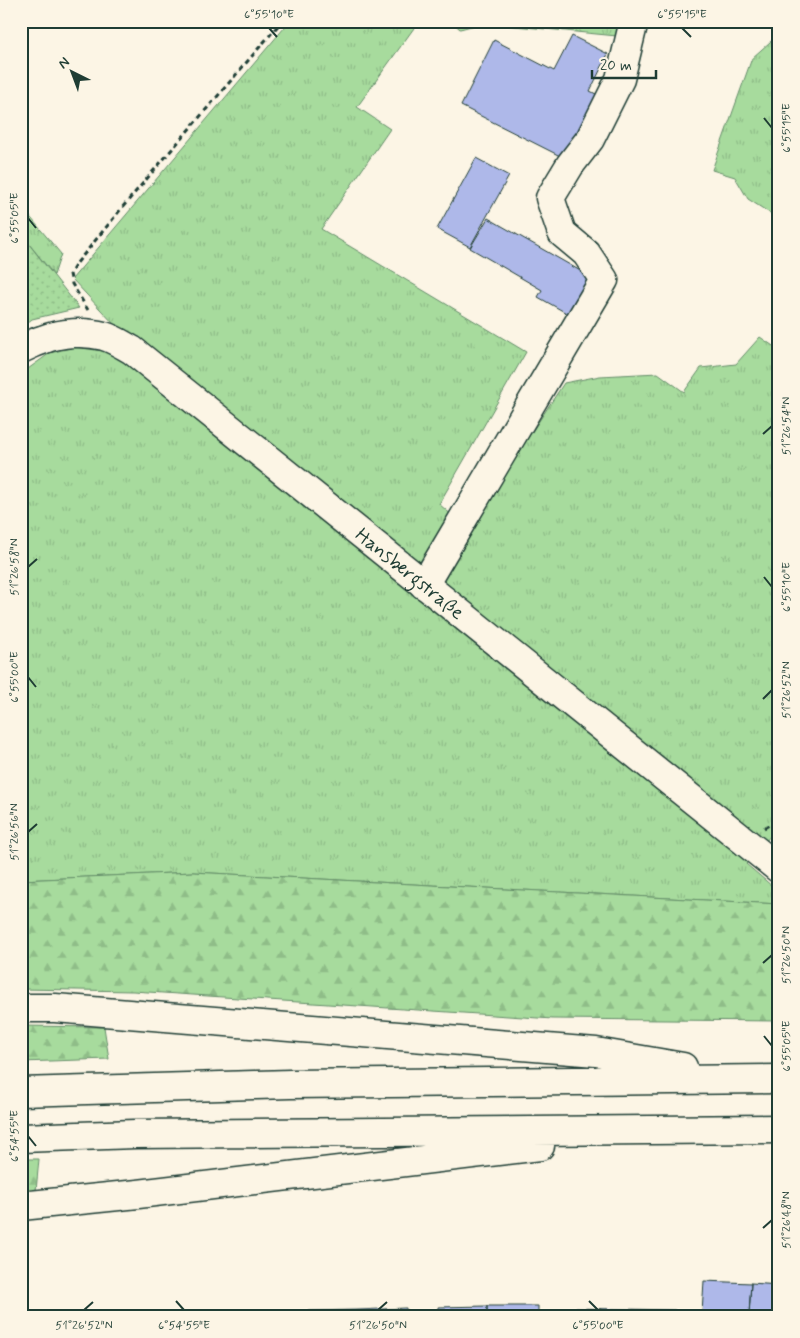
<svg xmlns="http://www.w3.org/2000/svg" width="800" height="1338" font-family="Mynerve,sans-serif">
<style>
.grass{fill:url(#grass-tufts);stroke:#638c68}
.forest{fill:url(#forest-firs);stroke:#638c68}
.garden{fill:url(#garden-dots);stroke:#638c68}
.building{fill:#aeb8e9;stroke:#1f3d34}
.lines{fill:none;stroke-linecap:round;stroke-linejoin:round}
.minor-casing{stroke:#1f3d34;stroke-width:31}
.highway-casing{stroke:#1f3d34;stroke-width:31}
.path{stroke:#1f3d34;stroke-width:3;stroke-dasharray:5 4;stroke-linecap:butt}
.minor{stroke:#fcf5e5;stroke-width:28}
.highway{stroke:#fcf5e5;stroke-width:28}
.ticks{fill:none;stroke:#1f3d34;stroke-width:2}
.labels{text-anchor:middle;stroke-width:4;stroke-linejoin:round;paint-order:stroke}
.street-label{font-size:20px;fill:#1f3d34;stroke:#fcf5e5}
.neatline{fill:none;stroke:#1f3d34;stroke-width:2}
.ticks-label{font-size:12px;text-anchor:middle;fill:#1f3d34}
</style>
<defs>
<pattern id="grass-tufts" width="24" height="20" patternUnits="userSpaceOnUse" patternTransform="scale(1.25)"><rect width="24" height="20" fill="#a7db9d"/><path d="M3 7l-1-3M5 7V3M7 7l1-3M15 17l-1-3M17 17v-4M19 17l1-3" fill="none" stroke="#8fbd88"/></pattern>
<pattern id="forest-firs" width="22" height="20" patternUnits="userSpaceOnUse" patternTransform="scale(1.25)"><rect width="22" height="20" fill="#a7db9d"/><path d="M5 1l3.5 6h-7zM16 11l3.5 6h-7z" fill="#8fbd88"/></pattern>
<pattern id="garden-dots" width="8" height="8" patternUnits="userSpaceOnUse" patternTransform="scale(1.25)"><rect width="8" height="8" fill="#a7db9d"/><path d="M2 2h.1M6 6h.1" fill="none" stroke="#8fbd88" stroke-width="1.8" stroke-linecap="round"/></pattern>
</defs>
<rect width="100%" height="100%" fill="#fcf5e5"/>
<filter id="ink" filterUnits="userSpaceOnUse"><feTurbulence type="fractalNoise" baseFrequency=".02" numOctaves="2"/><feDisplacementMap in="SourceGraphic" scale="10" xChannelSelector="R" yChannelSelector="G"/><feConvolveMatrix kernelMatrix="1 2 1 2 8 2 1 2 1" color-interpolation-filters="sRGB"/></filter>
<g filter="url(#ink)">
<path class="grass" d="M21 21H64L21 26Z
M290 21H419L357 107 390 129 321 229 526 352 439 504 468 529 564 383 600 376 658 373 684 392 701 368 736 364 760 337 779 350V826L746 864 779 892V904L193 872 21 880V374L50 353 74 347 103 351 115 325 72 279Z
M451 21H623L617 36 483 23 460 29Z
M779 34V219L748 199 735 177 712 170 752 58Z
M21 206 61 254 54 275 21 234Z"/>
<path class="forest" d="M193 872 779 904V1021L553 1019 133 991 21 989V880Z
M21 1026 104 1027 109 1059 21 1062Z
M21 1159H39L36 1191 21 1193Z"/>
<path class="garden" d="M21 234 79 308 32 319 21 328Z"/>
<path class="building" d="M572 36 608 54 590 91 598 95 566 159 461 106 494 40 554 71Z
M476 158 509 176 470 247 437 229Z
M488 218 591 277 570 315 538 297 542 290 470 248Z
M704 1281 751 1283 749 1315 702 1313Z
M751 1283 779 1285V1317L749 1315Z
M487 1306V1317H438V1307Z
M487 1306H538V1317H487Z
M406 1308V1317H358L357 1310Z
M571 1308 623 1309V1317H571Z
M623 1309 675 1310V1317H623Z
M357 1310 358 1317H307V1311Z
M271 1314 272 1317H238Z"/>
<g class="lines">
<defs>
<g id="minor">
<path id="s1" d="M21 349C28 346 35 342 42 340 61 332 85 331 104 336 114 339 123 345 132 350L779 869"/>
<path d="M424 585 604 280 586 253 562 233 550 198 570 165 590 139 620 79 634 21"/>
</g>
<path id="highway" d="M21 1008H55L596 1052 683 1067
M21 1092 290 1084 779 1079
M21 1138 135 1134 779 1129
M21 1206 138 1194 540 1146"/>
</defs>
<use href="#minor" class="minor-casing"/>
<use href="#highway" class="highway-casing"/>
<path class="path" d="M88 310 72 284 70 274 76 264 126 203 282 21
M764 828 774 822 779 817"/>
<use href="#minor" class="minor"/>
<use href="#highway" class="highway"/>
</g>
</g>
<path class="ticks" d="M269 28 277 37M682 28 691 37M764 118 772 128M28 218 36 228M763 434 772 426M28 567 37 559M764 577 772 587M28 677 36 687M763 699 772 690M28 832 37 824M763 963 772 955M764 1036 772 1046M28 1136 36 1146M763 1228 772 1220M176 1301 184 1310M589 1301 598 1310M84 1310 93 1302M378 1310 387 1302"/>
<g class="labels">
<g class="street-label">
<text dy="7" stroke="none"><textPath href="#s1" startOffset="474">Hansbergstraße</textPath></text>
</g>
</g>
<rect width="800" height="1338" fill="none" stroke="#fcf5e5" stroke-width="55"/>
<g transform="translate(72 72) rotate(318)" stroke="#fcf5e5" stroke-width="4" paint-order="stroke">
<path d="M0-4L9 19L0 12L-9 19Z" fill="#1f3d34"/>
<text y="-8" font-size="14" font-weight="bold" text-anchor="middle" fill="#1f3d34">N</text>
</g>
<path d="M592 70v8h64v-8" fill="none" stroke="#1f3d34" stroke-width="2.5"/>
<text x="600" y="70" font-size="15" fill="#1f3d34" stroke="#fcf5e5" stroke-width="4" paint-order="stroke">20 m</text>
<rect x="28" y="28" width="744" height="1282" class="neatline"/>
<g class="ticks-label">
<text x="269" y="18">6°55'10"E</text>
<text x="682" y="18">6°55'15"E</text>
<text transform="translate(786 128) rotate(-90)" y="4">6°55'15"E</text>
<text transform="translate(14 218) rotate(-90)" y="4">6°55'05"E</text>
<text transform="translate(786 426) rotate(-90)" y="4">51°26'54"N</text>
<text transform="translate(14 567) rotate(-90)" y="4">51°26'58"N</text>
<text transform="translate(786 587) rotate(-90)" y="4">6°55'10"E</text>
<text transform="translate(14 677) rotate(-90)" y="4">6°55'00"E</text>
<text transform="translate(786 690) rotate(-90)" y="4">51°26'52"N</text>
<text transform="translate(14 832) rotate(-90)" y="4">51°26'56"N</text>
<text transform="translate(786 955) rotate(-90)" y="4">51°26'50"N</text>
<text transform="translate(786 1046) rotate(-90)" y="4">6°55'05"E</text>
<text transform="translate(14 1136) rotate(-90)" y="4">6°54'55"E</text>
<text transform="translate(786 1220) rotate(-90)" y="4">51°26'48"N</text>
<text x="84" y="1329">51°26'52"N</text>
<text x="184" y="1329">6°54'55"E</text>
<text x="378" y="1329">51°26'50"N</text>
<text x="598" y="1329">6°55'00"E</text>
</g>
</svg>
